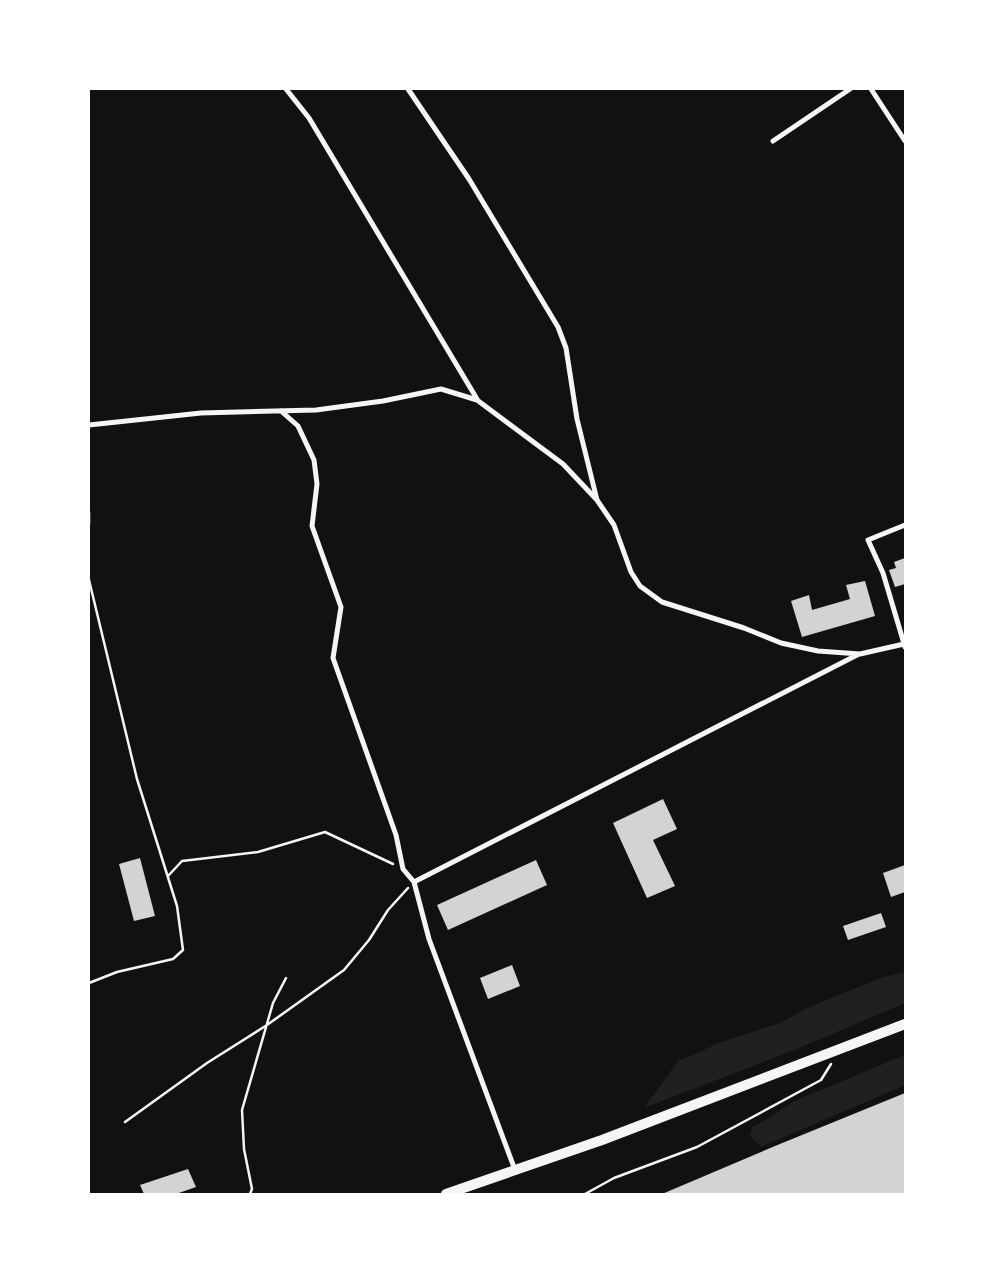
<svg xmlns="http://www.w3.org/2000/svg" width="994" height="1283" font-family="Montserrat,sans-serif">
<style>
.green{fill:#202020}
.building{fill:#d3d3d3}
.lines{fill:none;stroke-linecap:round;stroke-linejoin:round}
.path{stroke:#f5f5f5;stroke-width:2.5}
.minor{stroke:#f5f5f5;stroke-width:5}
.primary{stroke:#f5f5f5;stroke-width:10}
</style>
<rect width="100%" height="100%" fill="#111"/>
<path class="green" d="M905 972V1003L792 1051 644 1108 678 1061 724 1041 780 1023 807 1008 883 977Z
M905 1055V1085L761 1147 750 1136 752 1127 768 1119 794 1101Z"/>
<path class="building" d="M905 558V584L895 587 889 570 896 568 894 562Z
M865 581 875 616 802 637 791 601 809 595 812 610 850 599 846 585Z
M663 799 677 829 653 840 675 886 647 898 613 823Z
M140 858 155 916 134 921 119 864Z
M536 860 547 885 448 930 437 905Z
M905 865V892L891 897 883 873Z
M881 913 886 927 848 940 843 926Z
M512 965 520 986 488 999 480 978Z
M905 1093V1194H662L775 1146Z
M188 1169 196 1187 176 1194H144L140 1185Z"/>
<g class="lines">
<path class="path" d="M89 512V524
M89 580 137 779 177 906 183 950 173 959 117 972 89 983
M168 876 182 861 258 852 325 832 393 864
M125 1122 207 1063 267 1025 344 970 369 940 388 910 408 888
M250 1194 252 1189 244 1149 242 1110 273 1003 286 978
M585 1194 614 1178 697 1147 821 1080 831 1064"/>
<path class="minor" d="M286 89 309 118 477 399
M408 89 469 179 558 327 566 348 577 419 597 500
M871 89 905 141
M773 141 850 89
M281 411 298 426 314 460 317 484 312 526 341 607 333 658 396 835 403 869 414 882 429 939 515 1170
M89 425 201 413 316 410 383 401 441 389 477 400 563 464 597 500 614 525 631 572 640 586 662 602 744 628 781 643 818 651 860 654 904 644
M905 647 883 573 868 540 905 525
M414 882 859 654"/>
<path class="primary" d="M446 1194 602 1140 905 1024"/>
</g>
<rect width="994" height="1283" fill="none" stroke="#ffffff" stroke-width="180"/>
</svg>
